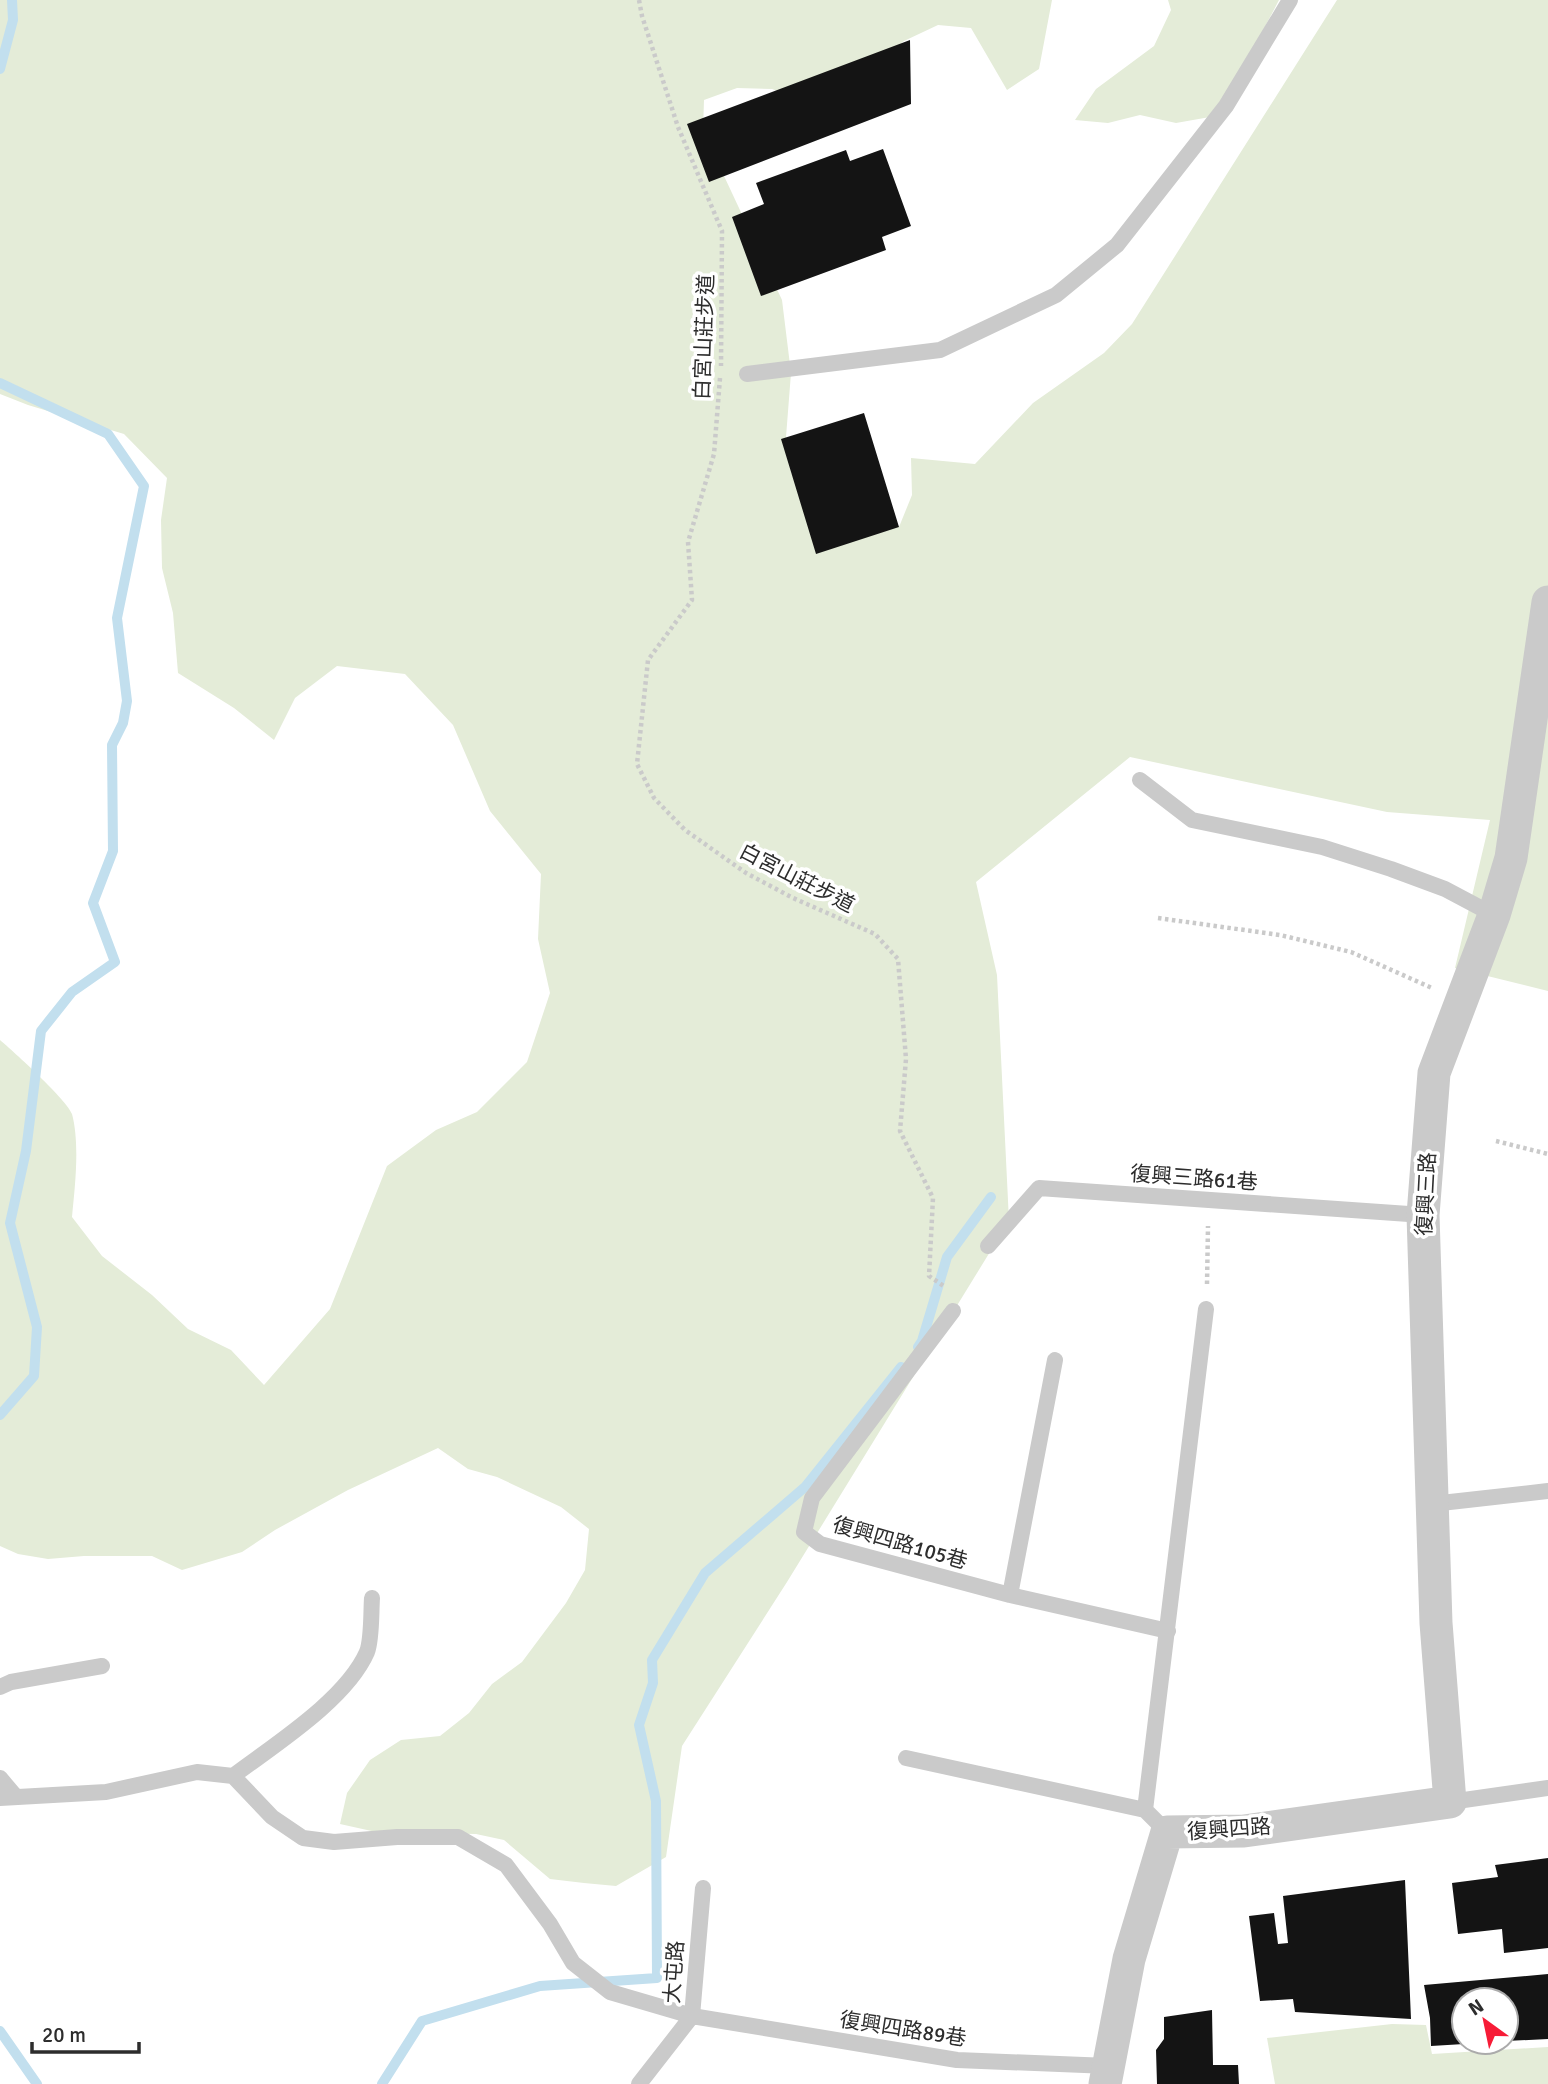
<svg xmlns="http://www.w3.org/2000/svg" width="1548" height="2084" font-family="Signika,'Noto Sans TC',sans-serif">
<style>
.green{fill:#e4ecd8}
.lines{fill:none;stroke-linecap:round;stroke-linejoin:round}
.stream{stroke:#c2dfee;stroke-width:10}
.building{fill:#141414}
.path{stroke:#cacaca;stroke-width:4.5;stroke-dasharray:3.5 3.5;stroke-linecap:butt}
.service{stroke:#cacaca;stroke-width:16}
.minor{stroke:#cacaca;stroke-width:33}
.labels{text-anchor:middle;stroke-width:7;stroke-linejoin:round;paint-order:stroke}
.street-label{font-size:21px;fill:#2d2d2d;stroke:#fff}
</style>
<rect width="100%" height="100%" fill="#fff"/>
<path class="green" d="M0 0H1052L1039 69 1007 90 971 28 938 25 904 41 877 62 799 99 772 89 737 88 704 100 703 131 782 300 791 373 786 437 791 472 803 501 899 527 912 495 911 458 975 464 1033 403 1104 353 1132 324 1337 0H1548V991L1455 968 1490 820 1387 812 1130 757 976 882 997 975 1009 1221 787 1582 682 1746 666 1857 616 1886 584 1883 550 1879 504 1840 476 1834 376 1832 340 1824 347 1793 370 1760 401 1740 440 1736 469 1713 492 1684 522 1662 566 1603 585 1570 589 1529 561 1507 497 1477 468 1469 438 1448 348 1490 275 1530 242 1552 182 1570 152 1556H84L48 1559 18 1554 0 1546V1040C13 1051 68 1101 72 1114 80 1144 75 1186 72 1217L102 1256 152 1295 188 1329 231 1350 264 1385 330 1309 387 1166 436 1130 477 1112 527 1062 550 993 538 939 541 874 490 811 453 725 405 674 337 666 295 698 274 740 234 708 178 673 173 613 162 568 161 520 167 478 124 434 28 405 0 394Z
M1168 0H1279L1248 59 1210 117 1176 123 1140 115 1108 123 1075 120 1096 89 1154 46 1171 10Z
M1392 2024 1426 2025 1432 2054 1548 2047V2084H1275L1267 2038Z"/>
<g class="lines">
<path class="stream" d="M0 69 13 20 12 0
M0 383 108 434 144 486 117 618 127 701 123 723 112 745 113 851 93 903 115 962 72 992 41 1031 26 1151 10 1223 37 1327 34 1376 0 1415
M918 1347 922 1341 947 1257 991 1197
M0 2031 37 2084
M382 2084 422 2021 540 1986 657 1978 656 1801 639 1725 653 1683 652 1660 705 1573 805 1487 901 1367"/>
</g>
<path class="building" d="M910 40 911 104 709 182 687 124Z
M883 149 911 226 882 237 886 250 761 296 732 217 764 204 756 183 846 150 850 161Z
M864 413 899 527 816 554 781 439Z
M1548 1858V1948L1504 1953 1502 1929 1458 1934 1452 1883 1498 1877 1495 1865Z
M1405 1880 1411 2019 1295 2012 1293 1999 1260 2001 1249 1916 1274 1913 1278 1944 1288 1943 1283 1896Z
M1548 1974V2039L1506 2041V2000H1464V2044L1431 2046 1430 2018 1424 1985Z
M1212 2010 1213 2065H1238L1239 2084H1157L1156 2050 1164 2039V2017Z"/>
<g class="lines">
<path class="path" d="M639 0 642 16 678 127 722 231 721 366
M720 378 714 454 688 542 692 600 648 660 637 764 654 798 685 830 746 873 793 898 875 934 898 959 906 1059 900 1131 933 1198 929 1276 945 1287
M1158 918 1280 935 1351 952 1432 988
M1496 1141 1548 1154
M1207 1284 1208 1226"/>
<path class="service" d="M747 374 940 350 1056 295 1117 245 1226 106 1290 0
M1140 780 1192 820 1322 847 1391 869 1445 889 1494 915
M988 1246 1039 1188 1423 1215
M953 1311 812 1498 804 1532 820 1544 1010 1595 1168 1631
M1432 1504 1548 1491
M1010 1595 1055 1360
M372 1598C371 1612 372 1639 367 1652 346 1700 274 1745 233 1776L272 1817 303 1838 334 1842 397 1837H458L506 1865 550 1924 573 1963 610 1992 692 2016 957 2060 1109 2066
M0 1687 11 1682 102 1666
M906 1758 1145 1810 1167 1832
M0 1778 16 1797
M0 1798 106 1792 197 1772 233 1776
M1450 1802 1548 1788
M1145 1810 1206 1309
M639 2084 692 2016 703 1888"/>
<path class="minor" d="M1105 2084 1129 1959 1167 1832 1244 1831 1450 1802 1436 1623 1423 1215 1434 1073 1494 915 1511 858 1548 602"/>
</g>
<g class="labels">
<g class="street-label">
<text transform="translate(704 337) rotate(-88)" y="7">白宮山莊步道</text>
<text transform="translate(797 878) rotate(27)" y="7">白宮山莊步道</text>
<text transform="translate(1194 1178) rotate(4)" y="7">復興三路61巷</text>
<text transform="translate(1426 1194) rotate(-87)" y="7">復興三路</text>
<text transform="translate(900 1543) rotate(16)" y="7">復興四路105巷</text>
<text transform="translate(1229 1829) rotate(-4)" y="7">復興四路</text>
<text transform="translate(674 1972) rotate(-86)" y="7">大屯路</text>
<text transform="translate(903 2029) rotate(9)" y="7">復興四路89巷</text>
</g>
</g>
<g transform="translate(1485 2021) rotate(327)"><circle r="33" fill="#ffffff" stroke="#ababab" stroke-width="2"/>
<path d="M0-5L12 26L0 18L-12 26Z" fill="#f71c37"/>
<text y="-10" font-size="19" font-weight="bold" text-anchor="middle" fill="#2d2d2d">N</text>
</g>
<path d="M32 2042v10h107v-10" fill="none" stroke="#2d2d2d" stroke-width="3.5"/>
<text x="42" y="2042" font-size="21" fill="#2d2d2d" stroke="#ffffff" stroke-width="5" paint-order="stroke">20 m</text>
</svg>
